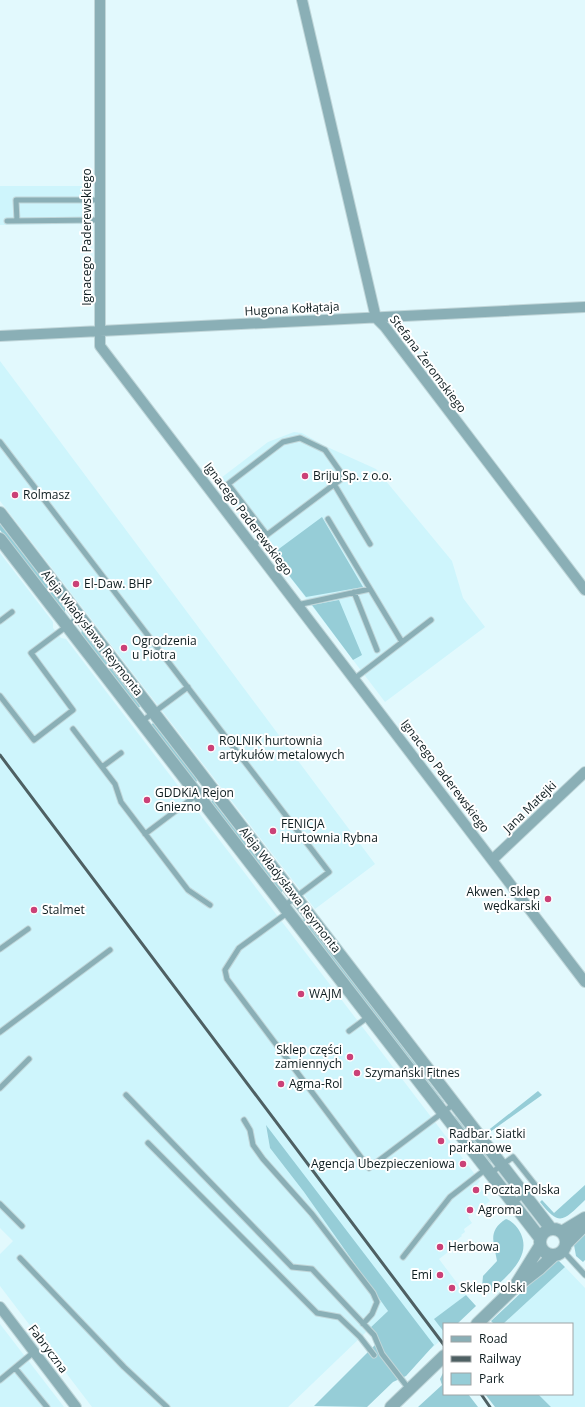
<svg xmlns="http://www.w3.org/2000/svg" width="585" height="1407" font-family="'Open Sans',sans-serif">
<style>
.built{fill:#cef5fc}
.green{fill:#96cdd7}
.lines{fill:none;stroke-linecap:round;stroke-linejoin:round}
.service-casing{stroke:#c0d6d9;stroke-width:7}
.minor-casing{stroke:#c0d6d9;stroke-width:12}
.tertiary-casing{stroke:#c0d6d9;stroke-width:14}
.service{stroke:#8aafb6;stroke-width:5}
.minor{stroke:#8aafb6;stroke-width:10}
.tertiary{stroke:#8aafb6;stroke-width:12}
.rail{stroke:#4e6063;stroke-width:3}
.poi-dot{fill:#cb4177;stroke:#fff;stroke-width:1.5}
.labels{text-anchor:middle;stroke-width:4;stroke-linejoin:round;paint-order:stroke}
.street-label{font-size:12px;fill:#0d1c1f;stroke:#fff}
.poi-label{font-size:12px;fill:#0d1c1f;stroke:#fff;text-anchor:start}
</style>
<rect width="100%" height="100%" fill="#e2f9fd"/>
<path class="built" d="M0 186H90V224L0 225Z
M0 361 375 864 315 909 0 501Z
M294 432 302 433 325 446 376 469 452 561 463 598 485 627 385 702 217 481 268 442Z
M0 553 53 622V628L61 638 66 639 480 1181 477 1184 490 1201 468 1217 472 1223 464 1229 465 1232 461 1235 462 1236 453 1243 455 1245 451 1248 452 1249 439 1259 466 1295 435 1319 444 1332V1337L431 1349 266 1126 270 1148 304 1192 388 1311 288 1407H92L0 1286V1254L13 1241 0 1228Z
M565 1267 585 1288V1407H551L538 1394H572V1324H503Z
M0 1324 64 1407H0Z"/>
<path class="green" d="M322 517 363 587 306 597 272 554Z
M0 524 65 608V613L0 530Z
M339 600 362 655 353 660 312 605Z
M82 630 139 704 140 707 138 708 81 634Z
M153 723 196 778 197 781 196 782 152 728 151 725Z
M212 800 282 889V894L211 803Z
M301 918 308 922 444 1102 443 1103Z
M538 1091 542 1095 490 1132H486Z
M455 1116 491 1161V1163L453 1117Z
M266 1125 434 1345 406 1376 393 1382 367 1407 314 1406 377 1343 369 1329 388 1311 304 1192 270 1148Z
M585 1185V1200C564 1220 560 1228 540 1202L542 1200 554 1213Z
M506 1219C512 1221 518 1227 521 1234 532 1259 504 1278 488 1294L482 1287 483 1276 497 1261C494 1243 487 1231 506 1219Z
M585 1234V1260L583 1262 576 1256 574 1245Z
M555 1261H559L565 1267 503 1324H494L491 1321Z
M466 1295 476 1306 457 1324H444V1332L434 1319Z
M444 1371V1394H468L478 1407H418L442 1385 440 1379Z
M485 1394H538L551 1407H495Z"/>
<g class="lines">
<defs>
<path id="service" d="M7 221 100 220
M17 221 16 200H100
M0 442 329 872 284 906
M334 484 370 544
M328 519 402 642
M252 546 344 477 325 450 300 438 283 442 228 484 267 535
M354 592 377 650
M297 605 370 589
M0 621 12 612
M354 679 431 620
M0 696 34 740 73 710 31 653 79 617
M141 722 188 687
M73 729 115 784 121 802 188 890 210 905
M102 767 121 753
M145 834 210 785
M287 913 239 948 225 970 227 979 369 1168 454 1104
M0 949 28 929
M349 1031 368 1017
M0 1032 110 950
M0 1088 29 1059
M126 1095 292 1267 312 1269 374 1335 382 1354 409 1389
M244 1120 250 1130 253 1145 263 1159 312 1214 373 1293 377 1302 372 1314 363 1324
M148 1143 317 1313 339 1317 360 1337 374 1355
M491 1173 513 1157 536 1186 513 1203
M0 1204 22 1226
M563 1251 585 1275
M403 1257 450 1197 486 1169
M20 1258 124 1367 167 1407
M15 1368 47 1407
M0 1380 34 1352"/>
<path id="minor" d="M100 0V346L585 982
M302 0 376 318 385 327 585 590
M0 336 585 307
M492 860 585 772
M0 1307 76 1407"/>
<path id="tertiary" d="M0 513 551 1229
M0 539 540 1238
M540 1242a13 13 0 1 1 26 0a13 13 0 1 1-26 0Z
M562 1232 585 1218
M567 1243 585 1225
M517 1283 540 1246
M477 1324 512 1290 539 1269 553 1256
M391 1407 444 1356"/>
</defs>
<use href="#service" class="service-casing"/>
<use href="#minor" class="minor-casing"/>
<use href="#tertiary" class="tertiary-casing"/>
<use href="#service" class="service"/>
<use href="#minor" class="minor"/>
<use href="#tertiary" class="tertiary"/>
<path class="rail" d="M0 755 444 1345
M481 1394 490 1407"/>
</g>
<g class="poi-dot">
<circle cx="305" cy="476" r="4"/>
<circle cx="15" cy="495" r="4"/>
<circle cx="76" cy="584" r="4"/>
<circle cx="124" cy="648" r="4"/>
<circle cx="211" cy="748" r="4"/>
<circle cx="147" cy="800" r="4"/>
<circle cx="273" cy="831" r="4"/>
<circle cx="548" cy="899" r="4"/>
<circle cx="34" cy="910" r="4"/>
<circle cx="301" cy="994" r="4"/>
<circle cx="350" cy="1057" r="4"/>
<circle cx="357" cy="1073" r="4"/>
<circle cx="281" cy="1084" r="4"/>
<circle cx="441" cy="1141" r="4"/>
<circle cx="463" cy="1164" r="4"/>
<circle cx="476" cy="1190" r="4"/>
<circle cx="470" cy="1210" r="4"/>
<circle cx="440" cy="1247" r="4"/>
<circle cx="440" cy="1275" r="4"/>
<circle cx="452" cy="1288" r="4"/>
</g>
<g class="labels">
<g class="street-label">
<text transform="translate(87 237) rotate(-90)" y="4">Ignacego Paderewskiego</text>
<text transform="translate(292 309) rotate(-3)" y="4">Hugona Kołłątaja</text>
<text transform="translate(428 364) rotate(53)" y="4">Stefana Żeromskiego</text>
<text transform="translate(248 519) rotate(53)" y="4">Ignacego Paderewskiego</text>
<text transform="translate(92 633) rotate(52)" y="4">Aleja Władysława Reymonta</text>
<text transform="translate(445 776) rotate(53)" y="4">Ignacego Paderewskiego</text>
<text transform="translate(530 807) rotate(-44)" y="4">Jana Matejki</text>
<text transform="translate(290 890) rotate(52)" y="4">Aleja Władysława Reymonta</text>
<text transform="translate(48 1349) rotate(53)" y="4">Fabryczna</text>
</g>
<g class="poi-label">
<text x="313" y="480">Briju Sp. z o.o.</text>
<text x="23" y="499">Rolmasz</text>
<text x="84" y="588">El-Daw. BHP</text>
<text x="132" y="645">Ogrodzenia<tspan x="132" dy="14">u Piotra</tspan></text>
<text x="219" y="745">ROLNIK hurtownia<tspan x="219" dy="14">artykułów metalowych</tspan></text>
<text x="155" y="797">GDDKiA Rejon<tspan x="155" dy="14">Gniezno</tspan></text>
<text x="281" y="828">FENICJA<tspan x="281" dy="14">Hurtownia Rybna</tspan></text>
<text x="540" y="896" text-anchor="end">Akwen. Sklep<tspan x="540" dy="14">wędkarski</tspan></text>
<text x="42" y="914">Stalmet</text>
<text x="309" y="998">WAJM</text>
<text x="342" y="1054" text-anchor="end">Sklep części<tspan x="342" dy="14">zamiennych</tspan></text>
<text x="365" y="1077">Szymański Fitnes</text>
<text x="289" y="1088">Agma-Rol</text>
<text x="449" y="1138">Radbar. Siatki<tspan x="449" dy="14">parkanowe</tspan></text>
<text x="455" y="1168" text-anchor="end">Agencja Ubezpieczeniowa</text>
<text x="484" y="1194">Poczta Polska</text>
<text x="478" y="1214">Agroma</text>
<text x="448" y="1251">Herbowa</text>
<text x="432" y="1279" text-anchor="end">Emi</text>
<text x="460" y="1292">Sklep Polski</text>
</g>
</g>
<rect x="443" y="1323" width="130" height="72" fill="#ffffff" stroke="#9ea4a5"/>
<rect x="451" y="1336" width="20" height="6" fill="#8aafb6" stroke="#9ea4a5"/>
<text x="479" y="1343" font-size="12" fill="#0d1c1f">Road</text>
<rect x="451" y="1356" width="20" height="6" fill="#4e6063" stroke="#9ea4a5"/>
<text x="479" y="1363" font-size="12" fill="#0d1c1f">Railway</text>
<rect x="451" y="1373" width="20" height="12" fill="#96cdd7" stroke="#9ea4a5"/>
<text x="479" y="1383" font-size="12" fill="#0d1c1f">Park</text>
</svg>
